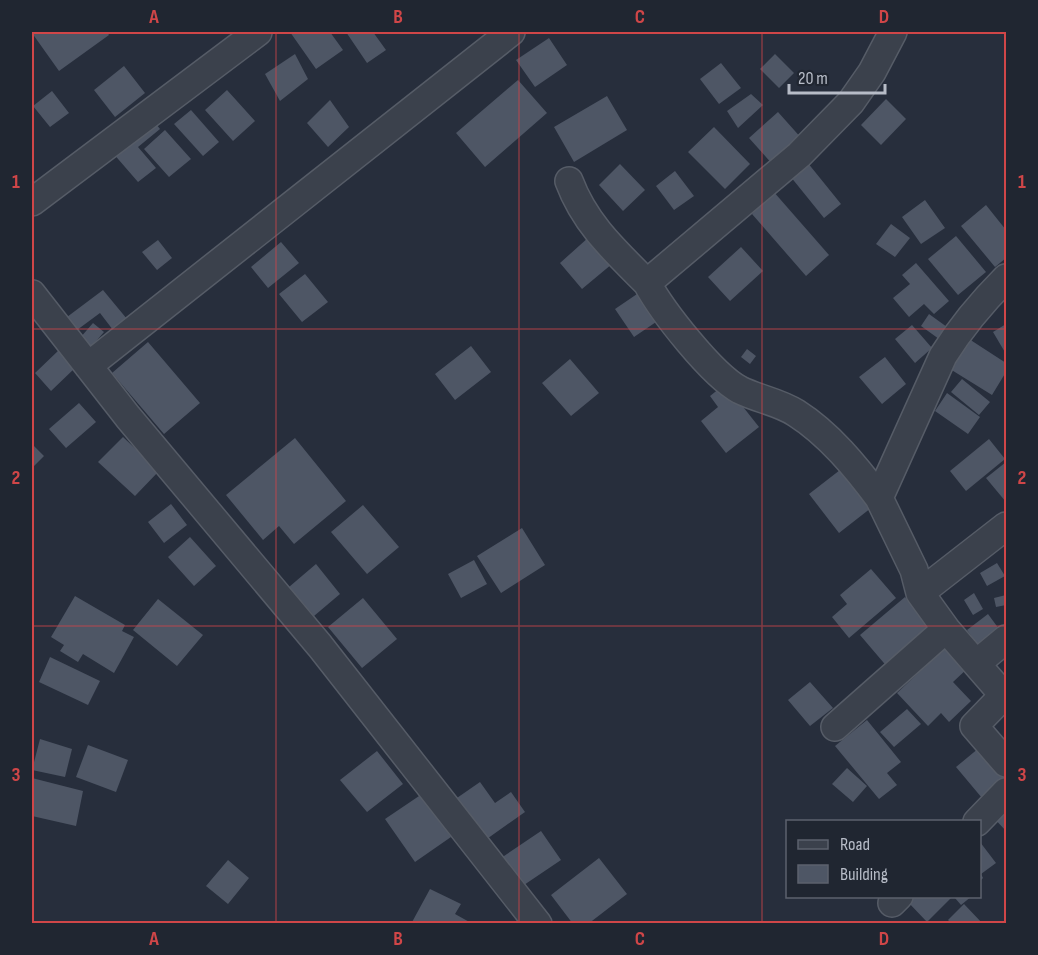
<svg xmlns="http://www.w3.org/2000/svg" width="1038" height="955" font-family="'Sofia Sans Condensed',sans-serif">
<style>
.building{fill:#4e5665}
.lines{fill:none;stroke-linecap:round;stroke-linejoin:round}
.street-casing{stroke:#565c67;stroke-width:30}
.street{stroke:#3b414c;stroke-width:27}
.grid{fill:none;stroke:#d04648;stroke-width:1.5;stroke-opacity:0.55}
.neatline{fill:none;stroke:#d04648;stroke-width:2}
.grid-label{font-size:20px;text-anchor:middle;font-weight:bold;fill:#d04648}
</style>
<rect width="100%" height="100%" fill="#272e3c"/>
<path class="building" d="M34 32H107L109 35 59 71 32 33Z
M290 32H330L343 50 316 69Z
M346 32H373L386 50 367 63Z
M549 38 567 65 535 87 516 60Z
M295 54 308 79 280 101 265 74Z
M775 54 794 73 779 88 760 69Z
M721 63 741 88 719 104 700 79Z
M124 66 145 93 115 117 94 90Z
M518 80 547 113 485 167 456 133Z
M227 90 255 121 233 141 205 110Z
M52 91 69 113 50 127 33 106Z
M751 94 763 105 738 128 727 111Z
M607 96 627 130 574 162 554 127Z
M886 99 906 119 881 145 861 125Z
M330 100 349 127 328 147 307 123Z
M191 110 219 142 203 156 174 124Z
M778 112 803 140 774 166 749 138Z
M152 119 160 129 138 147 156 168 138 182 112 152Z
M714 127 750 164 725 189 688 152Z
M165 130 191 159 169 177 144 149Z
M803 157 841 204 824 218 786 171Z
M620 164 645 190 623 211 599 185Z
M675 171 694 196 674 210 656 186Z
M773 191 829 255 806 276 752 214Z
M925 200 945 228 921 244 902 217Z
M986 205 1006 230V258L995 267 961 226Z
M891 224 910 238 895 257 876 244Z
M956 236 986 272 958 295 928 259Z
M589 237 612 264 582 289 560 263Z
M158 240 172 258 157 270 142 252Z
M281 242 299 263 268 288 251 267Z
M741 247 763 271 730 301 708 277Z
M916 263 949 301 934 314 924 304 909 317 893 298 910 284 902 275Z
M305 274 328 302 302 322 279 294Z
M103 290 127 319 113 330 100 313 77 330 67 317Z
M640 292 659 320 634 337 615 309Z
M929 314 947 327 939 339 921 326Z
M93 323 104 332 91 347 80 338Z
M1006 324V354L993 332Z
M912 325 932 348 915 363 895 339Z
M969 339 1006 363V372L992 395 950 369Z
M148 342 200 403 164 434 112 373Z
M471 346 491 372 455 400 435 374Z
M747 349 756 356 750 364 741 357Z
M59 350 75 368 51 391 35 373Z
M885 357 906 384 882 404 859 377Z
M570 359 599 393 571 416 542 383Z
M962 379 990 402 979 415 951 392Z
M725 384 759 427 726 453 701 421 718 407 710 396Z
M947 393 980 417 968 434 935 411Z
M79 403 96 422 66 448 49 429Z
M123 437 159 471 135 496 98 462Z
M295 438 346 501 294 544 279 526 263 540 226 495Z
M989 439 1005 459 966 491 950 471Z
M32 444 44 456 32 468Z
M1006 462V502L986 478Z
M840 470 871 508 839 533 809 494Z
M171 504 187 525 164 543 148 522Z
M363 505 399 547 367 574 331 532Z
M522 528 545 565 501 593 477 556Z
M190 537 216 566 194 586 168 557Z
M474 560 487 584 461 598 448 574Z
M997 563 1005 576 987 586 980 573Z
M316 564 340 594 314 616 289 587Z
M871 569 896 598 849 638 832 617 847 604 840 595Z
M974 593 983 609 973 615 964 600Z
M1006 595V605L996 607 994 598Z
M75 596 125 625 122 631 134 637 114 673 83 654 78 662 60 651 64 645 51 637Z
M905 597 934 632 889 669 860 635Z
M363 598 397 639 362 668 328 627Z
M158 599 203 635 177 666 133 630Z
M988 614 999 629 977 644 967 630Z
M942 639 969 667 953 682 971 701 949 722 941 713 928 726 897 693 931 661 925 655Z
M50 657 100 681 88 705 39 682Z
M810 682 833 708 810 726 788 700Z
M907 709 921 724 894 747 880 732Z
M867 720 901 762 887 773 897 785 879 799 835 746Z
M40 739 72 749 65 777 32 770Z
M985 743 1006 771V778L982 798 956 767Z
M88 745 128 760 116 792 76 777Z
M377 751 403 784 367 812 340 780Z
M847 768 867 786 853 802 832 784Z
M32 778 83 791 76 826 32 816Z
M480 782 495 803 511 792 525 812 484 841 454 800Z
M422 794 451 837 415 862 385 819Z
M1006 802V831L992 816Z
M541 831 561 860 521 887 501 858Z
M980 842 996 863 981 874 983 878 980 881Z
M599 858 627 894 588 924H573L551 895Z
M228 860 249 878 228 904 206 886Z
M430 889 461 904 455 914 473 924H411Z
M912 896H953L927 922 907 901Z
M957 896H972L961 905 955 898Z
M964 904 983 924H952L948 920Z"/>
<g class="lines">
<defs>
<path id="street" d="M569 181C585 224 615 251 647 283
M32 202 258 32
M1006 278C982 302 961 327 943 356L879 498 914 570 920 593 946 629 1006 698
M32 294 128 417 320 646 538 924
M88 366 511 32
M879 498C856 467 829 434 796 413 779 402 758 399 740 390 712 375 662 311 647 283L799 155 851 102 872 72 893 32
M920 593 1006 526
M977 663 1006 639
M1004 695 974 726 1006 763
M835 727 946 629
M977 822 1006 792
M892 903 899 896"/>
</defs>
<use href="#street" class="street-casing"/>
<use href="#street" class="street"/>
</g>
<path class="grid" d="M276 32V924M519 32V924M762 32V924M32 329H1006M32 626H1006"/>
<rect width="1038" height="955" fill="none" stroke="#202631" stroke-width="66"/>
<rect x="786" y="820" width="195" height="78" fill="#202631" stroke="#5c626d" stroke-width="1.5"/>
<rect x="798" y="840" width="30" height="9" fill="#3b414c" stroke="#5c626d" stroke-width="1.5"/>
<text x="840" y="850" font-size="18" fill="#b7bcc7">Road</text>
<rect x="798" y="865" width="30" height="18" fill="#4e5665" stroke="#5c626d" stroke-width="1.5"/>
<text x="840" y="880" font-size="18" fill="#b7bcc7">Building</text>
<path d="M789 84v9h96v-9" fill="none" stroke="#b7bcc7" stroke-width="3"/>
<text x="798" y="84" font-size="18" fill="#b7bcc7" stroke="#202631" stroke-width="4.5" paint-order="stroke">20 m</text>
<rect x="33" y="33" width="972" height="889" class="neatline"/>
<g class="grid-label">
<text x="154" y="23">A</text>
<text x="398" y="23">B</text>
<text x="640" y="23">C</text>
<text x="884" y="23">D</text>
<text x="16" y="188">1</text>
<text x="1022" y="188">1</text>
<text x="16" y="484">2</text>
<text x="1022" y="484">2</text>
<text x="16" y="781">3</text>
<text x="1022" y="781">3</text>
<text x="154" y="945">A</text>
<text x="398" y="945">B</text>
<text x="640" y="945">C</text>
<text x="884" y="945">D</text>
</g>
</svg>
